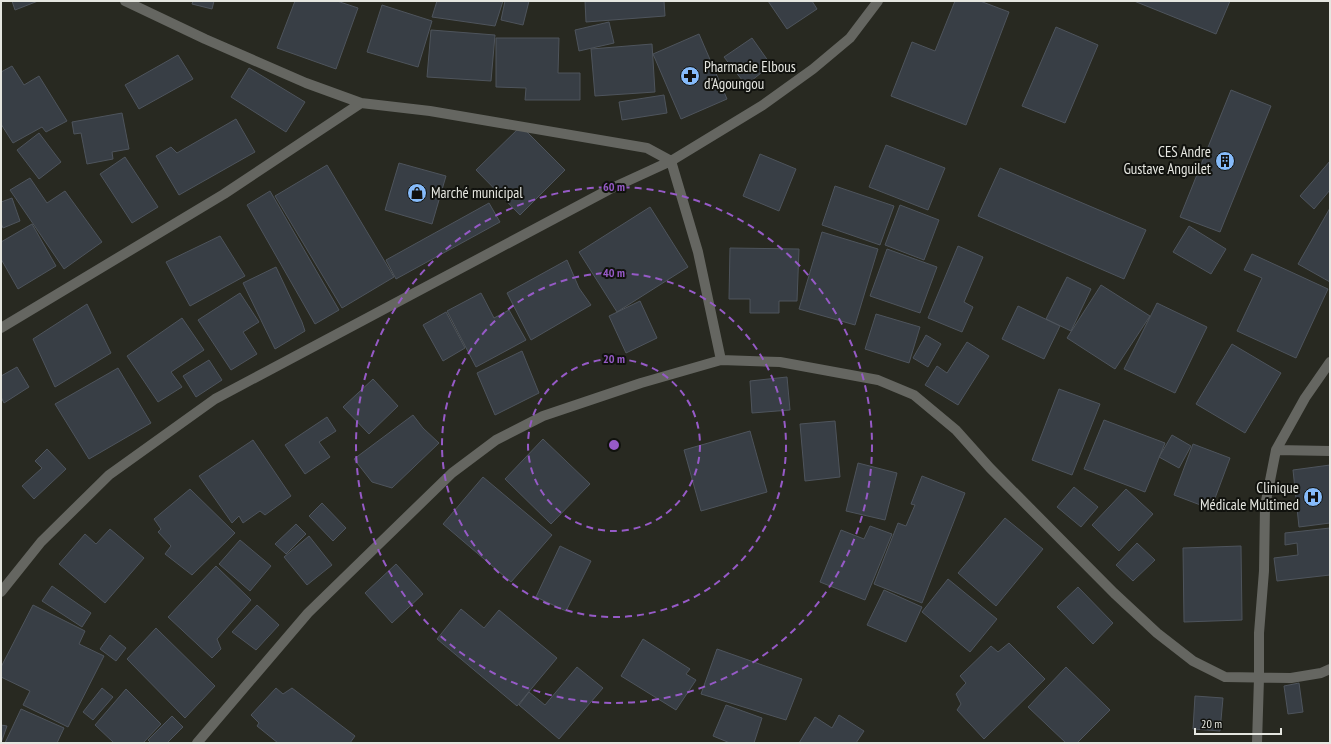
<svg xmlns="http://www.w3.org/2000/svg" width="1331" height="744" font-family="'PT Sans Narrow',sans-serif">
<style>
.building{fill:#383e45;stroke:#4e545c}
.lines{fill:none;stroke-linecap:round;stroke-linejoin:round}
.minor{stroke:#656661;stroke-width:10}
.ring{fill:none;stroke:#965ac7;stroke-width:2;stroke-dasharray:7 5}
.labels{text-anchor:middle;stroke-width:4;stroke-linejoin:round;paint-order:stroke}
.poi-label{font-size:15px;fill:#e5e6e0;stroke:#11120e;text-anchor:start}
.centre{fill:#965ac7;stroke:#11120e;stroke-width:2}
.ring-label{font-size:12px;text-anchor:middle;font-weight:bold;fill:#965ac7;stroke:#11120e;stroke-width:4;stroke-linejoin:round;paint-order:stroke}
</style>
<rect width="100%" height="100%" fill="#282921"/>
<path class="building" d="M12 1H38L15 10Z
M193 1H214L212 9 192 4Z
M295 1H337L358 8 336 69 277 48Z
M437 1H503L495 26 432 17Z
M505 1H529L523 25 501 20Z
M585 1H664L665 16 586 22Z
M768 1H812L817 9 787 29Z
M955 1H980L1009 12 966 125 891 96 912 42 935 51Z
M1134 1H1230L1216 34Z
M382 5 432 21 418 67 367 52Z
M609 22 614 43 579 51 575 30Z
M1056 27 1098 45 1065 123 1022 106Z
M431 30 495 35 491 81 427 77Z
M699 34 727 99 681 119 653 54Z
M496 38H559L558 73H580V100H525L526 88 496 87Z
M752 38 771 65 746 85 724 57Z
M652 44 655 92 595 96 591 49Z
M178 55 193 79 139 109 125 85Z
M12 66 24 85 39 76 67 121 46 132 42 127 13 143 1 124V72Z
M249 68 305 102 286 132 231 97Z
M1231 90 1271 106 1220 232 1180 217Z
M664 95 667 113 622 120 619 102Z
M122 113 129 149 112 152 113 159 87 164 81 133 74 134 72 122Z
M236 119 255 152 179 195 156 156 171 147 177 153Z
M521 126 565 170 520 215 476 170Z
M39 133 61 162 39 179 17 150Z
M886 145 945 168 928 210 869 187Z
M760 154 796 169 779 211 743 196Z
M125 157 158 207 132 223 100 174Z
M1330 161V190L1314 209 1300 196Z
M399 163 446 176 432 224 385 210Z
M327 165 394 277 342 308 275 196Z
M1000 168 1146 230 1124 279 978 216Z
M30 178 47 203 65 191 102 242 64 269 10 190Z
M835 186 894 206 880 245 822 225Z
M270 191 339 310 315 324 247 205Z
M12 198 20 221 3 228 1 223V202Z
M489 203 500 222 396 279 386 260Z
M900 205 939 220 924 260 885 245Z
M650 207 688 267 617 312 579 252Z
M1330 208V282L1298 264Z
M32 224 56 266 18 289 1 259V242Z
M1189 226 1226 249 1211 274 1173 252Z
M822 232 878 249 855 325 799 309Z
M220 236 245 276 190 306 166 262Z
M958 246 983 257 964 302 973 307 962 332 928 318Z
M730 248 799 249 797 301H779V313H750V299H729Z
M887 249 937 267 920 313 870 296Z
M1252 254 1328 289 1296 358 1237 331 1262 278 1244 270Z
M567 260 579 288 591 305 531 340 507 293Z
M276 267 302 322 305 331 275 349 243 283Z
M1067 277 1091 289 1071 331 1046 319Z
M1101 285 1150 316 1115 369 1067 338Z
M240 293 259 322 243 332 257 354 231 370 198 320Z
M481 293 494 318 509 310 526 340 476 367 447 311Z
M640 301 657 338 626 353 609 316Z
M1157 303 1207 327 1175 393 1124 369Z
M87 304 111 353 55 387 33 339Z
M1018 306 1060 326 1044 359 1002 339Z
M446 312 465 348 443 361 423 325Z
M876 314 920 327 909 363 865 349Z
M182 318 204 350 171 372 182 387 158 402 127 356Z
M926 335 941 344 928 367 913 358Z
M967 342 989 356 958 405 925 385 937 366 947 373Z
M1232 344 1281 373 1245 433 1196 404Z
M522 351 539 393 495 415 477 373Z
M209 360 222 380 196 397 183 376Z
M17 367 29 387 4 403 1 397V376Z
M118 368 151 423 89 459 55 404Z
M787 377 790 410 752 413 750 381Z
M373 379 398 406 369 434 343 407Z
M1059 389 1100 404 1072 475 1032 460Z
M413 415 423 428 439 443 392 488 372 482 354 459Z
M327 417 336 431 319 442 330 457 305 474 285 445Z
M1104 420 1165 443 1145 492 1084 469Z
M835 421 840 477 805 481 800 424Z
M750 431 767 492 701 511 684 450Z
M1172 435 1191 446 1179 468 1159 457Z
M543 439 590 484 551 524 505 479Z
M253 440 291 496 265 515 260 511 243 523 239 516 232 523 199 476Z
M1193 444 1230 458 1211 509 1174 495Z
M47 449 66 469 34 499 22 486 42 468 35 461Z
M858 463 897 473 885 520 846 511Z
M1330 465V523L1299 527 1293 470Z
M922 476 965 493 922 603 874 584 898 523 906 526 915 505 911 504Z
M483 477 552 535 511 582 443 524Z
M1074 487 1098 507 1081 527 1057 507Z
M190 489 235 533 192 575 165 554 171 546 158 532 161 529 154 519Z
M1126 489 1153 514 1119 551 1092 525Z
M322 503 346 528 333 541 309 516Z
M1005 518 1043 549 996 606 958 573Z
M296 524 306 534 286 554 275 544Z
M870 526 892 534 865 600 820 582 841 530 864 539Z
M1330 528V575L1277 581 1274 558 1298 555 1297 543 1285 545V533Z
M110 529 144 558 105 603 59 564 85 534 96 544Z
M309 536 332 565 307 585 284 557Z
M240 540 271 566 250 591 219 564Z
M1137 543 1155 560 1133 581 1116 565Z
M560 546 591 561 566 611 536 597Z
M1241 546 1242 620 1184 622 1183 548Z
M396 564 423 594 392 623 365 593Z
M216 566 251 600 217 639 221 649 212 658 168 617Z
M948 579 997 619 970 652 922 612Z
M52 586 91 613 82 627 42 601Z
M1078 587 1113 623 1093 644 1057 607Z
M884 590 922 607 906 642 867 625Z
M33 605 85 631 79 644 104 656 68 727 23 705 30 691 1 677V667Z
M257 605 279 625 256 650 232 632Z
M461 609 484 628 499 610 557 658 517 706 437 639Z
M156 628 215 686 185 718 127 659Z
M110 635 126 648 116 661 100 649Z
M643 639 690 669 686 674 696 680 676 710 621 676Z
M1009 643 1045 679 984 739 957 710 961 704 956 694 966 683 960 676 991 646 998 652Z
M717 649 802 679 786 720 701 694Z
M577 667 603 688 559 739 519 705 529 692 545 705Z
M1066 667 1110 710 1077 743H1066L1028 707Z
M1299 683 1303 712 1288 714 1284 686Z
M102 688 113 697 93 720 83 712Z
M276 688 283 694 292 688 355 736 350 743H278L257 726 259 723 251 715Z
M126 689 161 724 143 743H114L95 725Z
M1195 696 1223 698 1220 731 1193 729Z
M726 705 762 718 754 743H730L713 736Z
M21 709 64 728 57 743H5Z
M839 715 864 731 856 743H799L815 717 832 728Z
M172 716 183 727 167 743H151L148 740Z
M1 725 7 726 1 743Z"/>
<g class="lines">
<path class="minor" d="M125 1 205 39 306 83 361 103 430 111 647 148 671 161 698 252 721 360 780 362 878 380 914 395 956 430 990 468 1114 593 1157 633 1193 661 1225 677 1291 678 1321 673 1330 669
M1 328 224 194 361 103
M1276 450 1305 398 1330 362
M1 592 41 542 109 475 215 399 610 189 671 161 763 105 813 69 850 38 878 1
M197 743 308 613 452 473 496 440 543 416 641 383 721 360
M1257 743 1259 678V633L1264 571 1265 506 1276 450 1330 451"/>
</g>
<g class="ring">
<circle cx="614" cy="445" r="86"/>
<circle cx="614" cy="445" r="172"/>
<circle cx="614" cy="445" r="258"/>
</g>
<defs>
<symbol id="pharmacy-disc" viewBox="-11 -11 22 22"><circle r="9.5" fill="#86bbfb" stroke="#11120e"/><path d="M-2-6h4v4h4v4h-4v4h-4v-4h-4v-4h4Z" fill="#111"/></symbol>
<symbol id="building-disc" viewBox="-11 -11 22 22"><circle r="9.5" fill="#86bbfb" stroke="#11120e"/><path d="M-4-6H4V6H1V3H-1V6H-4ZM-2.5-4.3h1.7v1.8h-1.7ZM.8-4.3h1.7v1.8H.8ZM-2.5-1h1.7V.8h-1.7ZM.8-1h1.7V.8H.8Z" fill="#111"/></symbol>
<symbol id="shop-disc" viewBox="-11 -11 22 22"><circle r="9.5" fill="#86bbfb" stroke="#11120e"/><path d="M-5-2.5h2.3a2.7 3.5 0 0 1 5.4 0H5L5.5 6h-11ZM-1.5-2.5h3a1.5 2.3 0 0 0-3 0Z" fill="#111"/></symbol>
<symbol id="hospital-disc" viewBox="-11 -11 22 22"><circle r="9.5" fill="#86bbfb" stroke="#11120e"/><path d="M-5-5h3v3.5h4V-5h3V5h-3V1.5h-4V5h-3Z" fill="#111"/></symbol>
</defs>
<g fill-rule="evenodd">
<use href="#pharmacy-disc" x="679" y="65" width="22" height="22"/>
<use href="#building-disc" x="1214" y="150" width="22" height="22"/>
<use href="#shop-disc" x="406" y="182" width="22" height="22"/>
<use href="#hospital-disc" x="1302" y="486" width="22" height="22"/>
</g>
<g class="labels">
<g class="poi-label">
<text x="704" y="72">Pharmacie Elbous<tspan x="704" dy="17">d'Agoungou</tspan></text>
<text x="1211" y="157" text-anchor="end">CES Andre<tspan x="1211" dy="17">Gustave Anguilet</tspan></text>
<text x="431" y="198">Marché municipal</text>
<text x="1299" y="493" text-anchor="end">Clinique<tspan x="1299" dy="17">Médicale Multimed</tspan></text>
</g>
</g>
<circle cx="614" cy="445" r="6" class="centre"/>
<g class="ring-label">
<text x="614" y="191">60 m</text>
<text x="614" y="277">40 m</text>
<text x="614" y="363">20 m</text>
</g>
<rect width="1331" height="744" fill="none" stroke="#e5e6e0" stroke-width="4"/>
<path d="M1195 728v6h86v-6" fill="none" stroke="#e5e6e0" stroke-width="2"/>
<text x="1201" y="728" font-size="12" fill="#e5e6e0" stroke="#11120e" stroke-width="3" paint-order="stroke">20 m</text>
</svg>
